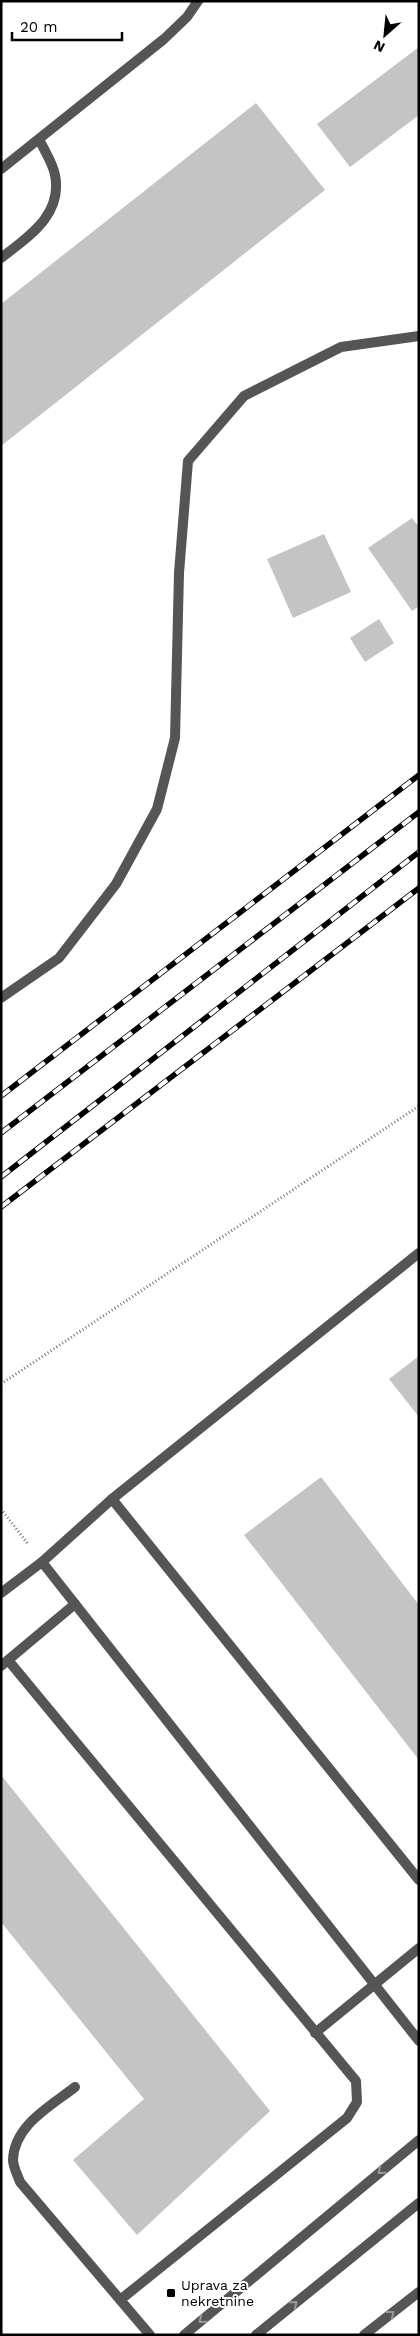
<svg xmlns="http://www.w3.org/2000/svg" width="420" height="2336" font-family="'Work Sans',sans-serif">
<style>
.building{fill:#c4c4c4}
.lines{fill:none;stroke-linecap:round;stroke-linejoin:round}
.path{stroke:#777;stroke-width:3;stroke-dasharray:1 2.5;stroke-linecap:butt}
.service{stroke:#555;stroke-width:10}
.minor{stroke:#555;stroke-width:10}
.tertiary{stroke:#555;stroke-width:10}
.rail-casing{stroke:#000;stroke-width:5.5}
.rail{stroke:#fff;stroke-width:4;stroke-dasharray:11;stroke-linecap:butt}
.oneway{stroke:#999}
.poi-dot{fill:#000;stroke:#fff;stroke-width:2}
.labels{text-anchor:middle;stroke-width:4;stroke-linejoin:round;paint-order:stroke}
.poi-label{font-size:14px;fill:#000;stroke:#fff;text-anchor:start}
</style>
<rect width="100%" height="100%" fill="#fff"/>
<path class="building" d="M419 47V115L350 167 317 124Z
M256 103 325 190 1 446V304Z
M412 518 419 527V606L412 611 368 548Z
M324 534 351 592 293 618 267 559Z
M379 619 394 643 365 662 350 638Z
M419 1356V1417L389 1379Z
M321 1477 419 1605V1760L244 1535Z
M1 1775 270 2111 137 2235 73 2160 144 2099 1 1922Z"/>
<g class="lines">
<path class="path" d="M1 1384 419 1106
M1 1509 28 1544"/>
<path class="service" d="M1 169 164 39 187 17 198 1
M1 258C28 237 63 215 55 175 53 163 44 150 39 139
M1 998 59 958 116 884 157 809 175 738 179 573 188 461 244 396 341 347 419 336
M112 1499 419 1880
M1 1593 42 1562
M8 1660 356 2081 357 2102 347 2118 120 2300
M1 1666 75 1604
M315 2033 419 1948
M75 2087C51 2106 14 2125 13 2160 13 2167 18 2176 20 2182L150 2335
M364 2335 419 2292"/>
<path class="minor" d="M419 1253 112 1499 42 1562 419 2041"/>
<path class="tertiary" d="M184 2335 419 2140
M256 2335 419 2203"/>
<defs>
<path id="rail" d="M1 1096 419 775
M1 1133 419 812
M1 1177 419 852
M1 1207 419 888"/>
</defs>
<use href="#rail" class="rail-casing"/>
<use href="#rail" class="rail"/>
</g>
<defs><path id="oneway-chevron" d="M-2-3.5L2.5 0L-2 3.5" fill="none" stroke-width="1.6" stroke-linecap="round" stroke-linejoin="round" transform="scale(1.25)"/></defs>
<g class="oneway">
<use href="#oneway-chevron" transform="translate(381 2171) rotate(140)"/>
<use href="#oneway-chevron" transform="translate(294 2304) rotate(-39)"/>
<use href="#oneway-chevron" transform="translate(391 2314) rotate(-38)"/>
<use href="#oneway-chevron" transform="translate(202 2320) rotate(140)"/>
</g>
<rect class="poi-dot" x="166" y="2288" width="10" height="10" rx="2.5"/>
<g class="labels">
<g class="poi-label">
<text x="181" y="2290">Uprava za<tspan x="181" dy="16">nekretnine</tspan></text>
</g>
</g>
<rect width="420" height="2336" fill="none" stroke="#000000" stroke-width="5"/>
<g transform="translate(385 35) rotate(207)" stroke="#ffffff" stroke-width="4" paint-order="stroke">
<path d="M0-4L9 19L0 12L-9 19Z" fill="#000000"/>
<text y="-8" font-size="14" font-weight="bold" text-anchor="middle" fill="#000000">N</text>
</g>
<path d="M12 32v8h110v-8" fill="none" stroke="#000000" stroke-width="2.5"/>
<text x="20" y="32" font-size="15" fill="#000000" stroke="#ffffff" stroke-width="4" paint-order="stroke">20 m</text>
</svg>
